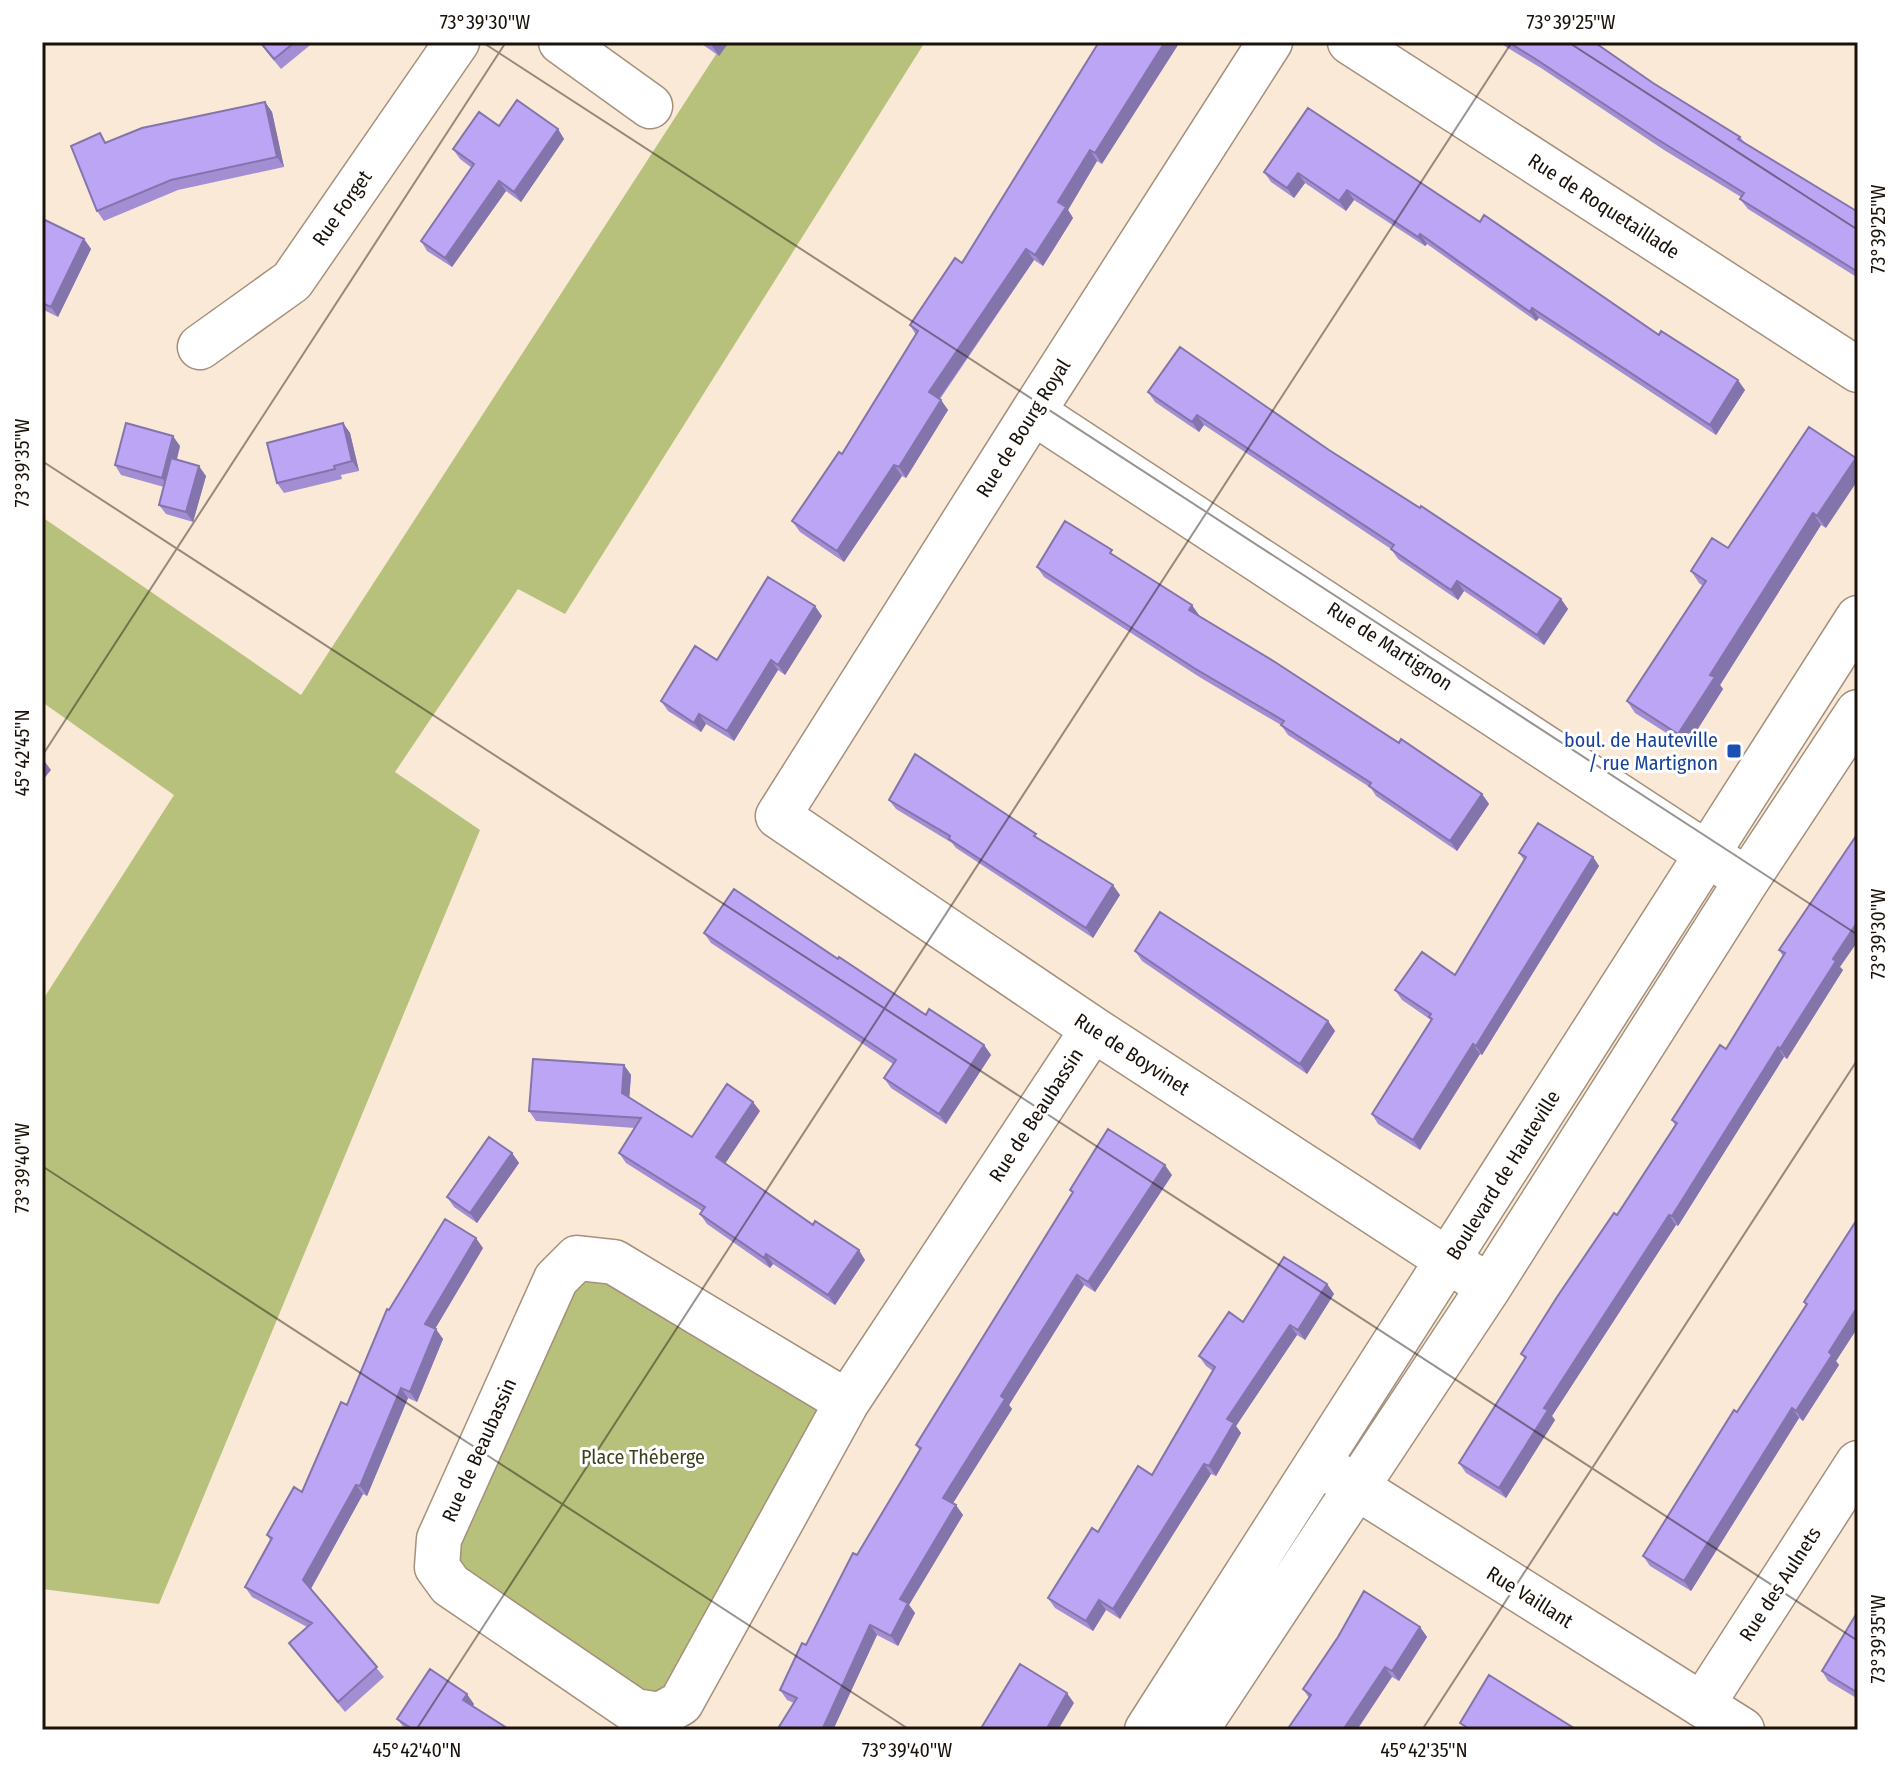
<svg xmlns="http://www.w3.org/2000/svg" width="1900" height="1772" font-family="'Fira Sans Condensed',sans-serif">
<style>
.green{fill:#b7c17b}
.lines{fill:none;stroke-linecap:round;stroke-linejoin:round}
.minor-casing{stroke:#a5907b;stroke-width:47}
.minor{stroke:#fff;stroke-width:44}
.wall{fill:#a38ed3}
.shaded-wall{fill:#8474ac}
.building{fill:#bda5f5;stroke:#8474ac;stroke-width:2}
.ticks{fill:none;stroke:#1a120a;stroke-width:2;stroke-opacity:0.45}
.transit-dot{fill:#1a4fb4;stroke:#fff;stroke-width:3}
.labels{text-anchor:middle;stroke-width:6;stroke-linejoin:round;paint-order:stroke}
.street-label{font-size:20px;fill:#1a120a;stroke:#fff}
.transit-label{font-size:20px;fill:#164399;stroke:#fff;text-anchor:end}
.park-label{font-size:20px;fill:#3c401b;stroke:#fff}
.neatline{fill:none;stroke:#1a120a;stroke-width:3}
.ticks-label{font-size:20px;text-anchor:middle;fill:#1a120a}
</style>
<rect width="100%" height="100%" fill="#fbe9d7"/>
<path class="green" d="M724 42H925L565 614 518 589 395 772 480 830 159 1604 42 1589V1001L174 795 42 702V517L301 695Z
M577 1258 847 1402 660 1715 450 1585 439 1539Z"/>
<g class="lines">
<defs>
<path id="minor" d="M561 42 650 106
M1270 42 1033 412 778 816 1093 1029 1489 1287
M1350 42 1858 370
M200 347 292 281 457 42
M1033 412 1730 869
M847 1402 614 1262 577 1258 556 1279 439 1539 437 1567 450 1585 635 1711 660 1715 681 1703 847 1402 1093 1029
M1334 1473 1742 1730
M1702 1705 1858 1463
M1147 1730 1858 618
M1196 1730 1489 1287 1747 880 1858 712"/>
</defs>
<use href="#minor" class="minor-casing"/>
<use href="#minor" class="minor"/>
</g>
<path class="wall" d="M259 42H314L281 69Z
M699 42H729L719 56Z
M1099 42 1102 164 1097 161 1068 210 1073 218 1043 266 1034 260 940 399 948 410 906 478 902 476 844 562 800 532 792 521 842 454 916 335 910 325 962 263Z
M1498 42H1594L1653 83 1740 137 1745 143 1858 212V278L1748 209 1740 199 1741 197 1664 150 1541 68Z
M265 102 272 112 284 167 178 190 104 221 97 211 107 142Z
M1308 108 1480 222 1745 390 1716 435 1539 318 1536 321 1427 244 1425 246 1354 200 1346 211 1305 183 1294 198 1271 182 1264 172Z
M499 126 558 129 564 139 521 202 506 191 452 267 427 251 421 241 472 168 460 159 453 149Z
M42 227 84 239 91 249 58 317 42 309Z
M1148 392 1329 450 1561 599 1568 609 1544 645 1464 591 1458 600 1398 559 1391 549 1204 425 1199 432 1155 402Z
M343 423 350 433 359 471 341 475 342 479 284 493 277 483Z
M1809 427 1826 528 1821 525 1720 685 1723 689 1687 746 1635 713 1627 701 1703 586 1699 583 1691 571 1728 548Z
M180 446 177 460 206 476 193 522 166 514 159 505 164 487 121 475 115 465Z
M1117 557 1199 615 1198 616 1482 794 1489 804 1457 851 1376 796 1371 788 1288 735 1281 725 1201 678 1044 577 1037 567Z
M822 616 785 675 778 670 734 741 706 724 701 732 668 711 661 701 717 660Z
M889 800 1120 895 1093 938 956 848 952 843 896 809Z
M1519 853 1593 857 1599 866 1482 1055 1480 1054 1420 1150 1378 1124 1372 1114 1431 1020 1402 1000 1395 990 1455 975 1524 860Z
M704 933 838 959 926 1015 984 1045 991 1055 946 1124 891 1088 884 1078 893 1064 711 943Z
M1779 950 1840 967 1843 970 1787 1059 1784 1057 1678 1226 1676 1225 1552 1416 1555 1420 1506 1498 1466 1473 1459 1463 1525 1359 1521 1354 1617 1215 1675 1125 1672 1120 1726 1049 1783 956Z
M1135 951 1328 1021 1335 1031 1307 1074 1142 961Z
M624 1065 631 1075 629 1098 692 1137 760 1111 725 1163 865 1260 835 1305 773 1264 770 1268 707 1224 700 1214 702 1211 626 1163 619 1153 635 1128 536 1121 529 1111Z
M512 1153 519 1163 477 1223 454 1207 447 1197Z
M1172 1175 1095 1292 1084 1285 1009 1405 1012 1409 953 1503 963 1515 909 1605 915 1613 898 1646 877 1635 833 1730H777L794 1703 787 1700 780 1690 920 1451 916 1445 1073 1193 1070 1190Z
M1858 1218V1327L1836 1361 1839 1365 1803 1421 1799 1418 1691 1591 1650 1566 1643 1556 1737 1412 1806 1305 1804 1302Z
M483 1248 435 1329 443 1339 417 1402 408 1398 367 1496 363 1494 311 1589 384 1677 345 1712 289 1643 307 1627 252 1597 245 1587 270 1540 267 1535 302 1492 347 1405 389 1310Z
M1327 1284 1334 1294 1305 1340 1297 1335 1236 1426 1241 1433 1216 1476 1211 1474 1120 1619 1106 1610 1093 1631 1055 1608 1048 1598 1098 1532 1152 1475 1213 1371 1206 1366 1199 1356 1243 1322Z
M1858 1611V1699L1828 1681 1822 1671Z
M1420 1627 1427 1637 1399 1681 1392 1677 1309 1698 1303 1689 1338 1637Z
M474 1704 473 1706 510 1730H406L397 1719Z"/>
<path class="shaded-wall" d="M715 42H729L719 56 712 46Z
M1165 42H1180L1102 164 1095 153Z
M265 102 272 112 284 167 277 157Z
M558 129 564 139 521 202 514 192Z
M1090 150 1097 161 1068 210 1073 218 1043 266 1035 255 1058 202Z
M1298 173 1305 183 1294 198 1287 188Z
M499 181 506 191 452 267 445 258Z
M1347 190 1354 200 1346 211 1339 201Z
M1420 234 1427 244 1425 246 1418 237Z
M84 239 91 249 58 317 51 307Z
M1026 249 1034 260 936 403 929 392Z
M1532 308 1539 318 1536 321 1530 312Z
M1738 380 1745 390 1716 435 1710 425Z
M941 400 948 410 906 478 899 467Z
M1197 415 1204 425 1199 432 1192 422Z
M343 423 350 433 359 471 352 461Z
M173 436 180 446 169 488 162 478Z
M1856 458 1858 461V480L1826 528 1817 516Z
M894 465 902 476 844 562 837 551Z
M199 466 206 476 193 522 186 512Z
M1813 513 1821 525 1720 685 1723 689 1687 746 1678 734 1710 675Z
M1457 581 1464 591 1458 600 1451 590Z
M1561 599 1568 609 1544 645 1537 635Z
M1192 605 1199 615 1196 620 1189 610Z
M815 606 822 616 785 675 778 665Z
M771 660 778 670 734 741 727 731Z
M699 714 706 724 701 732 694 723Z
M42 758 51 770 42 781Z
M1482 794 1489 804 1457 851 1450 841Z
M1593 857 1599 866 1482 1055 1476 1046Z
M1113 885 1120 895 1093 938 1086 928Z
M1858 921V941L1840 967 1843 970 1787 1059 1780 1049 1833 959Z
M1328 1021 1335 1031 1307 1074 1300 1064Z
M1473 1044 1480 1054 1420 1150 1413 1140Z
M984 1045 991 1055 946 1124 939 1114Z
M1778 1047 1784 1057 1678 1226 1672 1216Z
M624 1065 631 1075 629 1103 622 1093Z
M753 1102 760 1111 723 1167 716 1157Z
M512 1153 519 1163 477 1223 470 1213Z
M1165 1165 1172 1175 1095 1292 1088 1282Z
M1669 1215 1676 1225 1552 1416 1555 1420 1506 1498 1499 1488 1544 1408Z
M476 1238 483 1248 432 1334 425 1324Z
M859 1250 865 1260 835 1305 828 1295Z
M766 1254 773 1264 770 1268 764 1258Z
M1077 1275 1084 1285 1009 1405 1012 1409 950 1508 943 1498 1001 1396Z
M1327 1284 1334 1294 1305 1340 1298 1330Z
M1858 1306V1327L1836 1361 1839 1365 1803 1421 1796 1411 1829 1352Z
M1290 1325 1297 1335 1236 1426 1241 1433 1216 1476 1209 1466 1227 1419Z
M436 1329 443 1339 417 1402 410 1392Z
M401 1388 408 1398 367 1496 360 1486Z
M1792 1408 1799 1418 1691 1591 1684 1581Z
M1204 1464 1211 1474 1120 1619 1113 1609Z
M356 1485 363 1494 310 1590 303 1580Z
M956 1505 963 1515 909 1605 915 1613 898 1646 891 1636 900 1599Z
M1099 1600 1106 1610 1093 1631 1086 1621Z
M870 1625 877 1635 833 1730H822Z
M1420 1627 1427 1637 1399 1681 1392 1671Z
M1385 1667 1392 1677 1357 1730H1343Z
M1067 1693 1074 1703 1058 1730H1046Z
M467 1694 474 1704 470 1710 463 1700Z"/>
<path class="building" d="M260 42H295L274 59Z
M1099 42H1165L1095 153 1090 150 1058 202 1066 207 1035 255 1026 249 929 392 941 400 899 467 894 465 837 551 792 521 839 452 842 454 918 331 910 325 955 258 962 263Z
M1508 42H1594L1653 83 1740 137 1738 139 1858 212V272L1740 199 1744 193 1657 139 1534 58Z
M517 100 558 129 514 192 499 181 445 258 421 241 474 164 453 149 479 112 499 126Z
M265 102 277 157 171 180 97 211 71 146 100 133 105 143 142 128Z
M1308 108 1480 222 1484 215 1659 335 1661 331 1738 380 1710 425 1532 308 1530 312 1420 234 1418 237 1347 190 1339 201 1298 173 1287 188 1264 172Z
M45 220 84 239 51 307 42 303V227Z
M1180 347 1329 450 1420 508 1421 506 1561 599 1537 635 1457 581 1451 590 1391 549 1394 545 1197 415 1192 422 1148 392Z
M126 423 173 436 162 478 115 465Z
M343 423 352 461 334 466 335 469 277 483 267 443Z
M1809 427 1856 458 1817 516 1813 513 1710 675 1715 677 1678 734 1627 701 1706 581 1691 571 1712 538 1728 548Z
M171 458 199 466 186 512 159 505Z
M1065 521 1112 550 1110 553 1192 605 1189 610 1275 662 1399 743 1401 739 1482 794 1450 841 1369 786 1371 783 1281 725 1284 721 1194 668 1037 567Z
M768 577 815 606 778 665 771 660 727 731 699 714 694 723 661 701 695 646 717 660Z
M915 754 1036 834 1034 836 1113 885 1086 928 949 839 950 836 889 800Z
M1538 823 1593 857 1476 1046 1473 1044 1413 1140 1372 1114 1432 1019 1429 1017 1431 1014 1395 990 1422 952 1455 975 1526 857 1519 853Z
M1858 833V921L1833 959 1836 961 1780 1049 1778 1047 1672 1216 1669 1215 1544 1408 1548 1410 1499 1488 1459 1463 1526 1357 1521 1354 1557 1297 1614 1213 1617 1215 1677 1123 1672 1120 1720 1045 1726 1049 1785 953 1779 950Z
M734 889 838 959 839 957 926 1015 929 1009 984 1045 939 1114 884 1078 896 1060 704 933Z
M1160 912 1328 1021 1300 1064 1135 951Z
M533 1059 624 1065 622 1093 692 1137 727 1084 753 1102 716 1157 813 1225 815 1221 859 1250 828 1295 766 1254 764 1258 700 1214 705 1207 619 1153 641 1118 529 1111Z
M1108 1129 1165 1165 1088 1282 1077 1275 1001 1396 1005 1399 943 1498 956 1505 900 1599 908 1603 891 1636 870 1625 822 1730H777L797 1698 780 1690 802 1643 806 1645 853 1553 857 1555 921 1448 916 1445 1073 1192 1070 1190Z
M489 1137 512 1153 470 1213 447 1197Z
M1858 1218V1306L1829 1352 1832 1355 1796 1411 1792 1408 1684 1581 1643 1556 1734 1410 1737 1412 1807 1304 1804 1302Z
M445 1219 476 1238 425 1324 436 1329 410 1392 401 1388 360 1486 356 1485 303 1580 377 1667 338 1702 289 1643 312 1623 245 1587 272 1538 267 1535 294 1487 302 1492 341 1402 347 1405 387 1309 389 1310Z
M1284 1257 1327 1284 1298 1330 1290 1325 1227 1419 1234 1423 1209 1466 1204 1464 1113 1609 1099 1600 1086 1621 1048 1598 1092 1528 1098 1532 1138 1466 1152 1475 1215 1367 1199 1356 1229 1312 1243 1322Z
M1364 1591 1420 1627 1392 1671 1385 1667 1343 1730H1287L1311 1695 1303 1689 1338 1637Z
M1858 1611V1693L1822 1671Z
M1020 1664 1067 1693 1046 1730H980Z
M430 1669 467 1694 463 1700 510 1730H414L397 1719Z
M1489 1675 1577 1730H1471L1460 1723Z"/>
<path class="ticks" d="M482 42 1858 935M1568 42 1858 230M42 461 1858 1641M42 756 506 42M42 1166 910 1730M416 1730 1512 42M1422 1730 1858 1059"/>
<rect class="transit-dot" x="1726" y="743" width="16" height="16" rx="4"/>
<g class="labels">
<g class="street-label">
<text transform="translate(1604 206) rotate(33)" y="7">Rue de Roquetaillade</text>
<text transform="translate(342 208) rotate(-55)" y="7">Rue Forget</text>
<text transform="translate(1023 428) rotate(-58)" y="7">Rue de Bourg Royal</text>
<text transform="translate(1390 646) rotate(33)" y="7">Rue de Martignon</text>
<text transform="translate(1132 1054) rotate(33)" y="7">Rue de Boyvinet</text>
<text transform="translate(1036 1115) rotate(-57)" y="7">Rue de Beaubassin</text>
<text transform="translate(1503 1175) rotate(-58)" y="7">Boulevard de Hauteville</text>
<text transform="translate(479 1450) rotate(-66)" y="7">Rue de Beaubassin</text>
<text transform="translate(1780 1584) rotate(-57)" y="7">Rue des Aulnets</text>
<text transform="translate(1530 1597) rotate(32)" y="7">Rue Vaillant</text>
</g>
<g class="transit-label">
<text x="1718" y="747">boul. de Hauteville<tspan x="1718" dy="23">/ rue Martignon</tspan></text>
</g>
<g class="park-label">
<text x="643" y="1464">Place Théberge</text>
</g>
</g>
<rect width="1900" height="1772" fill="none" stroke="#ffffff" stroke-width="88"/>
<rect x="44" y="44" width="1812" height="1684" class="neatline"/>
<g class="ticks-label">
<text x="485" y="29">73°39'30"W</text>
<text x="1571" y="29">73°39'25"W</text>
<text transform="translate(1878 229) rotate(-90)" y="7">73°39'25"W</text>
<text transform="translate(22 463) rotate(-90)" y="7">73°39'35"W</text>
<text transform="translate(22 753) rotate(-90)" y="7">45°42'45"N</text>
<text transform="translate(1878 934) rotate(-90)" y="7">73°39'30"W</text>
<text transform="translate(22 1168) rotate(-90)" y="7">73°39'40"W</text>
<text transform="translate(1878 1639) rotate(-90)" y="7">73°39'35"W</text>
<text x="417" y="1757">45°42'40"N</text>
<text x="907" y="1757">73°39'40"W</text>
<text x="1424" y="1757">45°42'35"N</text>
</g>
</svg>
